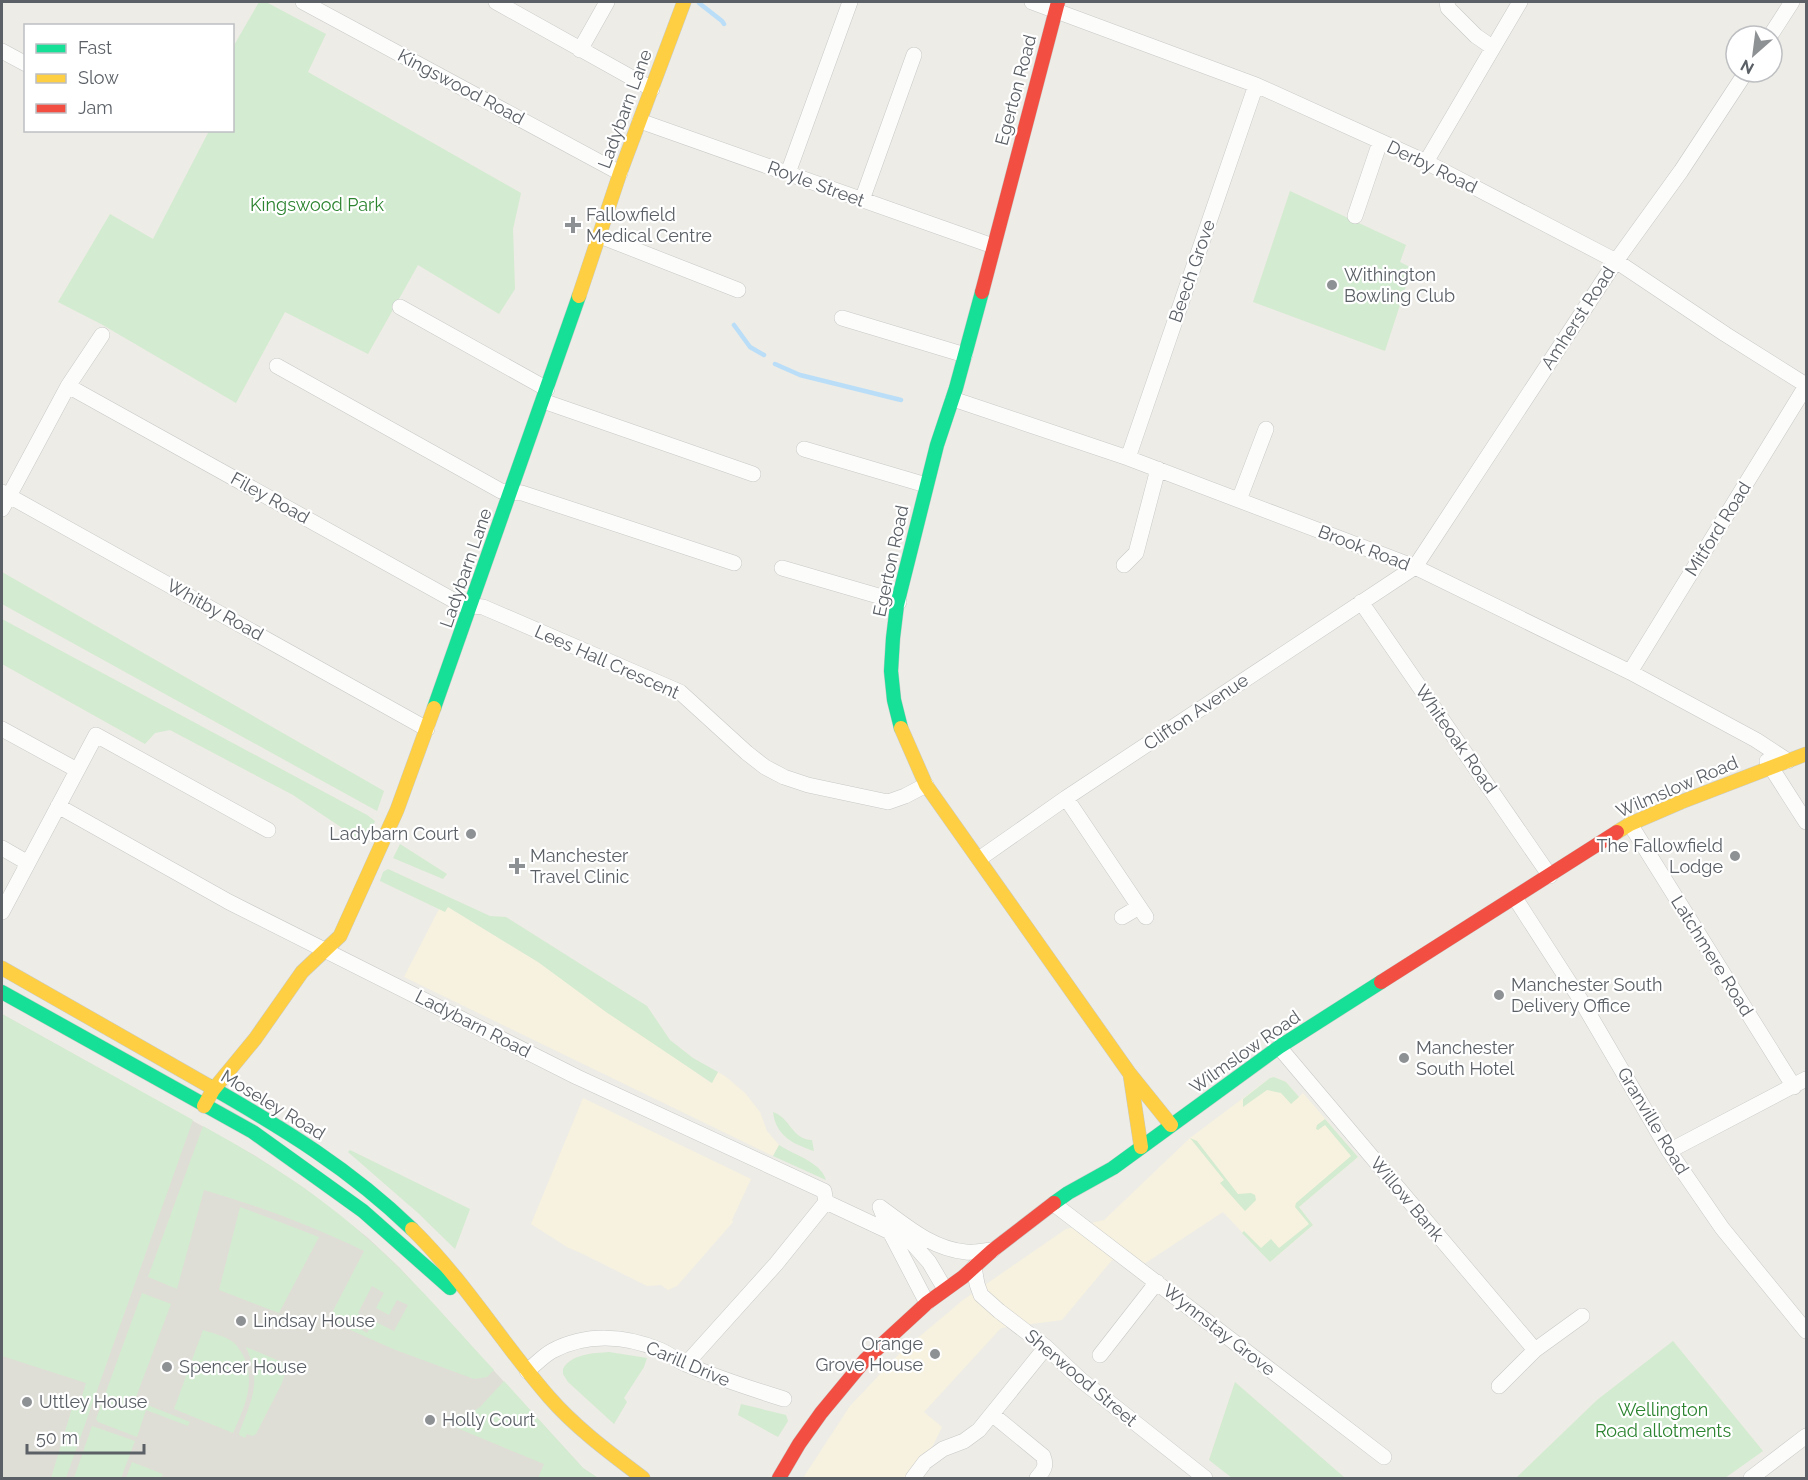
<svg xmlns="http://www.w3.org/2000/svg" width="1808" height="1480" font-family="Raleway,sans-serif">
<style>
.commercial{fill:#f7f2df}
.education{fill:#dfded6}
.green{fill:#d3ebd0;fill-rule:evenodd}
.lines{fill:none;stroke-linecap:round;stroke-linejoin:round}
.stream{stroke:#badef8;stroke-width:4.5}
.street-casing{stroke:#c8c9c8;stroke-width:16}
.fast-casing{stroke:#c8cac8;stroke-width:15}
.slow-casing{stroke:#c8cac8;stroke-width:15}
.jam-casing{stroke:#c8cac8;stroke-width:15}
.street{stroke:#fcfcfb;stroke-width:15}
.fast{stroke:#16e098;stroke-width:14}
.slow{stroke:#ffcf43;stroke-width:14}
.jam{stroke:#f24e42;stroke-width:14}
.poi-dot{fill:#8e9193;stroke:#fff;stroke-width:2}
.labels{text-anchor:middle;stroke-width:4.5;stroke-linejoin:round;paint-order:stroke}
.street-label{font-size:18px;fill:#5b6066;stroke:#fff}
.park-label{font-size:18px;fill:#2c8430;stroke:#fff}
.poi-label{font-size:18px;fill:#5b6066;stroke:#fff;text-anchor:start}
</style>
<rect width="100%" height="100%" fill="#edece6"/>
<path class="commercial" d="M448 907 538 962 711 1083 718 1072 725 1076 745 1093 760 1112 767 1131 779 1145 773 1156 404 977 439 909Z
M1274 1077 1286 1082 1299 1097 1303 1093 1358 1157 1299 1207 1313 1225 1270 1262 1223 1212 1144 1264 1112 1260 1062 1320 1001 1328 924 1412 942 1427 917 1478H803L850 1406 901 1352 963 1300 1066 1229 1104 1220 1190 1138 1270 1078Z
M583 1098 751 1179 732 1220 733 1222 677 1286 668 1290 661 1285 647 1286 585 1255 567 1247 531 1224Z"/>
<path class="education" d="M2 1014 254 1155 304 1188 367 1237 400 1268 583 1468 598 1478H2Z"/>
<path class="green" d="M259 2H266L326 34 308 72 521 193 513 229 515 289 499 314 418 265 368 354 285 312 236 403 101 324 58 302 110 214 153 239 209 131 232 130 233 47Z
M1290 191 1406 245 1400 262 1412 268 1385 351 1253 302Z
M2 572 384 791 377 811 2 604Z
M2 619 367 815 375 821 366 844 293 795 170 730 155 733 145 744 2 664Z
M400 844 447 874 443 879 393 858Z
M388 869 490 916 506 917 647 1006 670 1040 693 1058 718 1072 712 1083 606 1012 538 962 448 907 445 912 380 881 383 872Z
M2 1014 193 1120 66 1478H51L72 1408 80 1402 86 1383 2 1356Z
M1274 1077 1286 1082 1299 1097 1291 1104 1281 1093 1267 1090 1243 1107V1099L1270 1078Z
M773 1112C790 1117 792 1140 812 1140L814 1151C793 1144 776 1136 773 1112Z
M1325 1119 1358 1157 1299 1207 1313 1225 1270 1262 1242 1233 1244 1231 1261 1248 1271 1239 1279 1248 1309 1224 1295 1207 1296 1203 1351 1156 1325 1125 1318 1130 1316 1129 1317 1125Z
M203 1126C261 1158 319 1194 368 1239 414 1279 453 1326 494 1370L487 1377 474 1379 393 1349 346 1328 337 1322 333 1311 364 1251C313 1226 259 1206 204 1190L177 1289 148 1277ZM372 1286 384 1293 376 1308 389 1315 397 1300 408 1305 394 1331 374 1321 367 1333 355 1326 360 1315 358 1313Z
M1190 1138 1197 1141 1238 1194 1251 1193 1255 1195 1256 1200 1245 1211 1220 1183 1224 1180Z
M779 1145C794 1155 821 1162 826 1180L773 1156Z
M350 1150 470 1209 455 1249 418 1213 348 1152Z
M240 1207 319 1237 279 1313 219 1290Z
M142 1293 171 1304 135 1400 190 1422 188 1426 146 1410 137 1437 98 1422 96 1419Z
M203 1330C212 1333 225 1336 233 1342 238 1346 241 1352 244 1357 256 1384 244 1408 233 1433L174 1409Z
M1673 1341 1763 1451 1725 1478H1516L1597 1400Z
M246 1347 282 1362 286 1370 282 1383 256 1434 253 1436 247 1434 245 1438 239 1435V1433C252 1398 262 1384 246 1347Z
M609 1352 647 1358 644 1367 624 1398 627 1402 614 1424 568 1382 563 1374V1369C571 1354 594 1353 609 1352Z
M504 1381 583 1468 598 1478H538L544 1464 452 1426 480 1407Z
M1235 1382 1345 1478H1232L1209 1460Z
M741 1404 786 1415 788 1421 778 1437 738 1415Z
M92 1426 135 1441 121 1478H74Z
M132 1462 163 1474 161 1478H126Z"/>
<g class="lines">
<path class="stream" d="M699 3 722 21 724 24
M734 325 750 347 764 355
M775 364 800 375 901 400"/>
<defs>
<path id="street" d="M303 2 620 173
M496 2 652 89
M1032 2 1256 85 1426 162 1616 261 1725 334 1806 385
M1447 2 1448 8 1476 36 1492 47
M1770 36 1792 2
M580 50 607 2
M2 51 26 64
M640 121 993 246
M1426 162 1520 2
M788 173 850 2
M862 200 914 55
M1355 216 1380 142
M600 236 738 290
M400 307 547 389
M842 318 965 355
M277 366 501 491 522 493 734 563
M68 386 462 605 483 607 680 692 747 753 765 767 784 777 808 785 888 802 905 796 926 785
M953 399 1128 458 1415 567 1630 672 1756 740 1788 761
M543 401 753 474
M804 449 926 485
M1128 458 1256 85
M2 492 427 729
M1239 500 1266 429
M2 509 68 386 102 335
M1124 565 1136 553 1158 469
M782 568 899 602
M1361 602 1550 876
M1630 672 1806 386
M2 729 77 770
M1767 761 1806 822
M1066 798 1146 917
M58 806 229 902 577 1077 824 1191 826 1202
M1630 824 1794 1087
M2 848 28 863
M979 859 1066 798 1415 567 1616 261 1681 171 1746 72
M1515 898 1582 1002 1669 1151 1722 1228 1806 1331
M2 912 96 735 268 830
M1122 917 1139 907
M1279 1047 1535 1350
M1669 1151 1806 1079
M826 1202 890 1232
M1054 1204 1384 1457
M880 1207C906 1226 932 1249 966 1252 974 1253 985 1250 993 1250
M880 1207 890 1232 927 1303
M898 1227 929 1262 945 1289
M974 1267 977 1284 981 1295 999 1311 1046 1347 1081 1380 1205 1478
M1100 1355 1157 1282
M686 1364 776 1264 826 1202
M527 1371C535 1365 543 1356 552 1351 586 1333 625 1335 660 1350 669 1354 678 1361 688 1365 720 1379 752 1389 784 1399
M1499 1386 1535 1350 1582 1316
M993 1415 1043 1456C1047 1466 1044 1470 1037 1478
M913 1478 925 1462 943 1449 964 1441 979 1430 1046 1347
M1751 1478 1806 1436"/>
<path id="fast" d="M434 708 579 296
M901 728 894 700 891 671 893 638 897 605 937 445 956 388 982 292
M2 992 253 1132 363 1211 450 1288
M209 1086C284 1129 350 1169 412 1229
M1054 1203 1068 1193 1113 1168 1279 1047 1381 982"/>
<path id="slow" d="M579 296 620 173 684 2
M901 728 926 785 1130 1074 1171 1125
M1617 832 1630 824 1681 802 1806 754
M2 968 209 1086
M1130 1074 1141 1147
M204 1106 213 1090 255 1039 302 972 340 936 397 810 434 708
M412 1229C464 1280 502 1343 549 1397 576 1428 610 1453 643 1478"/>
<path id="jam" d="M982 292 1058 2
M1381 982 1617 832
M779 1478 799 1444 821 1413 865 1360 927 1303 963 1277 993 1250 1054 1203"/>
</defs>
<use href="#street" class="street-casing"/>
<use href="#fast" class="fast-casing"/>
<use href="#slow" class="slow-casing"/>
<use href="#jam" class="jam-casing"/>
<use href="#street" class="street"/>
<use href="#fast" class="fast"/>
<use href="#slow" class="slow"/>
<use href="#jam" class="jam"/>
</g>
<g class="poi-dot">
<path d="M570 216h6v6h6v6h-6v6h-6v-6h-6v-6h6z"/>
<circle cx="1332" cy="285" r="6"/>
<circle cx="471" cy="834" r="6"/>
<circle cx="1735" cy="856" r="6"/>
<path d="M514 857h6v6h6v6h-6v6h-6v-6h-6v-6h6z"/>
<circle cx="1499" cy="995" r="6"/>
<circle cx="1404" cy="1058" r="6"/>
<circle cx="241" cy="1321" r="6"/>
<circle cx="935" cy="1354" r="6"/>
<circle cx="167" cy="1367" r="6"/>
<circle cx="27" cy="1402" r="6"/>
<circle cx="430" cy="1420" r="6"/>
</g>
<g class="labels">
<g class="street-label">
<text transform="translate(461 87) rotate(28)" y="6">Kingswood Road</text>
<text transform="translate(1016 90) rotate(-75)" y="6">Egerton Road</text>
<text transform="translate(625 109) rotate(-70)" y="6">Ladybarn Lane</text>
<text transform="translate(1432 167) rotate(26)" y="6">Derby Road</text>
<text transform="translate(816 184) rotate(20)" y="6">Royle Street</text>
<text transform="translate(1192 271) rotate(-71)" y="6">Beech Grove</text>
<text transform="translate(1578 318) rotate(-57)" y="6">Amherst Road</text>
<text transform="translate(270 498) rotate(29)" y="6">Filey Road</text>
<text transform="translate(1718 529) rotate(-58)" y="6">Mitford Road</text>
<text transform="translate(1364 548) rotate(21)" y="6">Brook Road</text>
<text transform="translate(891 561) rotate(-78)" y="6">Egerton Road</text>
<text transform="translate(466 568) rotate(-71)" y="6">Ladybarn Lane</text>
<text transform="translate(215 610) rotate(29)" y="6">Whitby Road</text>
<text transform="translate(607 662) rotate(24)" y="6">Lees Hall Crescent</text>
<text transform="translate(1196 712) rotate(-34)" y="6">Clifton Avenue</text>
<text transform="translate(1456 739) rotate(55)" y="6">Whiteoak Road</text>
<text transform="translate(1677 787) rotate(-23)" y="6">Wilmslow Road</text>
<text transform="translate(1712 956) rotate(58)" y="6">Latchmere Road</text>
<text transform="translate(473 1024) rotate(27)" y="6">Ladybarn Road</text>
<text transform="translate(1245 1052) rotate(-35)" y="6">Wilmslow Road</text>
<text transform="translate(273 1105) rotate(31)" y="6">Moseley Road</text>
<text transform="translate(1653 1121) rotate(59)" y="6">Granville Road</text>
<text transform="translate(1407 1199) rotate(50)" y="6">Willow Bank</text>
<text transform="translate(1219 1330) rotate(38)" y="6">Wynnstay Grove</text>
<text transform="translate(688 1364) rotate(23)" y="6">Carill Drive</text>
<text transform="translate(1081 1378) rotate(40)" y="6">Sherwood Street</text>
</g>
<g class="park-label">
<text x="317" y="211">Kingswood Park</text>
<text x="1663" y="1416">Wellington<tspan x="1663" dy="21">Road allotments</tspan></text>
</g>
<g class="poi-label">
<text x="586" y="221">Fallowfield<tspan x="586" dy="21">Medical Centre</tspan></text>
<text x="1344" y="281">Withington<tspan x="1344" dy="21">Bowling Club</tspan></text>
<text x="459" y="840" text-anchor="end">Ladybarn Court</text>
<text x="1723" y="852" text-anchor="end">The Fallowfield<tspan x="1723" dy="21">Lodge</tspan></text>
<text x="530" y="862">Manchester<tspan x="530" dy="21">Travel Clinic</tspan></text>
<text x="1511" y="991">Manchester South<tspan x="1511" dy="21">Delivery Office</tspan></text>
<text x="1416" y="1054">Manchester<tspan x="1416" dy="21">South Hotel</tspan></text>
<text x="253" y="1327">Lindsay House</text>
<text x="923" y="1350" text-anchor="end">Orange<tspan x="923" dy="21">Grove House</tspan></text>
<text x="179" y="1373">Spencer House</text>
<text x="39" y="1408">Uttley House</text>
<text x="442" y="1426">Holly Court</text>
</g>
</g>
<rect width="1808" height="1480" fill="none" stroke="#5b6066" stroke-width="6"/>
<rect x="24" y="24" width="210" height="108" fill="#ffffff" stroke="#bdbfc2" stroke-width="1.5"/>
<rect x="36" y="44" width="30" height="9" fill="#16e098" stroke="#bdbfc2" stroke-width="1.5"/>
<text x="78" y="54" font-size="18" fill="#5b6066">Fast</text>
<rect x="36" y="74" width="30" height="9" fill="#ffcf43" stroke="#bdbfc2" stroke-width="1.5"/>
<text x="78" y="84" font-size="18" fill="#5b6066">Slow</text>
<rect x="36" y="104" width="30" height="9" fill="#f24e42" stroke="#bdbfc2" stroke-width="1.5"/>
<text x="78" y="114" font-size="18" fill="#5b6066">Jam</text>
<g transform="translate(1754 54) rotate(208)"><circle r="28" fill="#ffffff" stroke="#bdbfc2" stroke-width="1.5"/>
<path d="M0-4.5L10 22L0 15L-10 22Z" fill="#8e9193"/>
<text y="-9" font-size="16" font-weight="bold" text-anchor="middle" fill="#5b6066">N</text>
</g>
<path d="M27 1444v9h117v-9" fill="none" stroke="#5b6066" stroke-width="3"/>
<text x="36" y="1444" font-size="18" fill="#5b6066" stroke="#ffffff" stroke-width="4.5" paint-order="stroke">50 m</text>
</svg>
